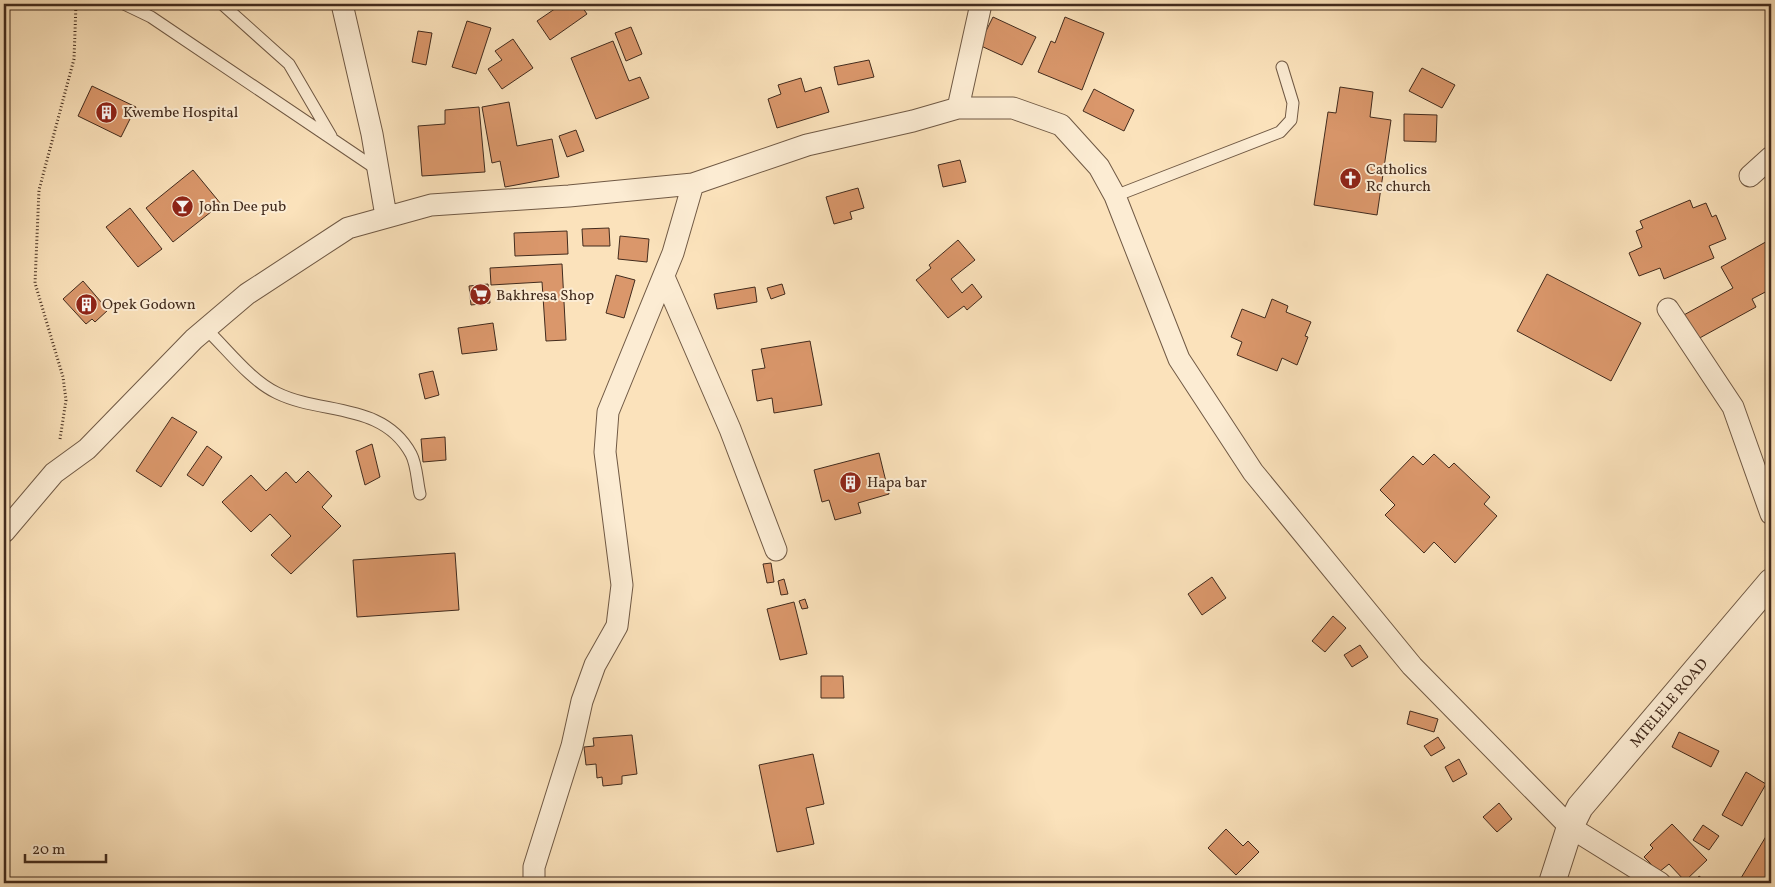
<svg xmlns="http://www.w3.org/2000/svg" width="1775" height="887" font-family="Vollkorn,serif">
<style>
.building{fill:#da976b;stroke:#422b1d}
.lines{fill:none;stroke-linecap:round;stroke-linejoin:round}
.service-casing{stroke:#705944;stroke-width:13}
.minor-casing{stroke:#705944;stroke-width:23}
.tertiary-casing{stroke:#705944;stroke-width:28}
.path{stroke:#422b1d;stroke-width:3;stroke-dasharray:1 2.5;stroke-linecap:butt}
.service{stroke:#fcecd3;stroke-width:11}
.minor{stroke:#fcecd3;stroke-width:21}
.tertiary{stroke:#fcecd3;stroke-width:26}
.labels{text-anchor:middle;stroke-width:4;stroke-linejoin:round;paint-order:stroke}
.poi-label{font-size:15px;fill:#422b1d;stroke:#fcecd3;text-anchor:start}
.street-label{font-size:15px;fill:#422b1d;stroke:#fcecd3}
</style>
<rect width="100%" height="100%" fill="#fbe2bb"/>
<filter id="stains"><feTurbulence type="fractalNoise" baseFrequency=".004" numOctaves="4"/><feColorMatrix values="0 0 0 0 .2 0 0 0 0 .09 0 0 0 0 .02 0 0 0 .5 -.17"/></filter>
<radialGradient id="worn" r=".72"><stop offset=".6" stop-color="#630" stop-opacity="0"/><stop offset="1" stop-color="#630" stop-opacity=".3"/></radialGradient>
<path class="building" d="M456 4H466L459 8Z
M562 4H580L587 14 550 40 537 21Z
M993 17 1036 37 1022 65 979 45Z
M1065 17 1104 33 1082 90 1038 72 1051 41 1055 43Z
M467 21 491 28 476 74 452 67Z
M631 27 642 54 626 61 615 33Z
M418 31 432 33 426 65 412 62Z
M513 39 533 68 502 89 488 69 502 60 495 51Z
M613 41 629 81 640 77 649 98 596 119 571 58Z
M869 60 874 77 838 85 834 67Z
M1422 68 1455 85 1442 108 1409 91Z
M801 78 805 92 821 87 829 112 777 128 768 99 781 94 778 85Z
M92 86 136 107 121 137 78 116Z
M1340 87 1373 92 1370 117 1391 120 1377 215 1314 205 1328 112 1336 113Z
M1094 89 1134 110 1124 131 1083 111Z
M509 102 517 146 552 139 559 177 505 187 500 161 492 163 482 107Z
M479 107 485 172 422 176 418 126 445 124V110Z
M1404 114 1437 115 1436 142 1404 141Z
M576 130 584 151 567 157 559 136Z
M960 160 966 182 943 187 938 165Z
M193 170 221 204 173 242 146 208Z
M858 188 864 208 850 212 852 219 834 224 826 197Z
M1690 200 1693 208 1706 203 1712 217 1716 215 1726 239 1709 246 1714 258 1664 279 1660 268 1639 276 1629 253 1642 247 1636 231 1643 228 1640 221Z
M130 208 162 249 138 267 106 227Z
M609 228 610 246H583L582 229Z
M567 231 568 254 515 256 514 233Z
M620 236 649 239 647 262 618 259Z
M1771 239V289L1752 299 1756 307 1696 340 1682 316 1733 288 1721 267Z
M958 240 975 260 951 279 962 293 972 284 982 297 967 310 964 306 948 318 916 280 931 268 929 265Z
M562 264 566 340 546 341 542 282 491 285 490 268Z
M1547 274 1641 323 1611 381 1517 331Z
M616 275 635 280 624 318 606 313Z
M83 281 108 310 95 322 92 319 86 324 63 299Z
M488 284 490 303 471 305 469 286Z
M782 284 785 294 771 299 767 288Z
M755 287 757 302 717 309 714 294Z
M1272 299 1288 306 1286 312 1311 322 1305 336 1308 337 1297 365 1282 358 1277 371 1237 355 1242 342 1231 337 1242 309 1265 318Z
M493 323 497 350 462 354 458 328Z
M810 341 822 405 774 413 772 398 757 401 752 370 765 368 761 349Z
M433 371 439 395 425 399 419 374Z
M172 417 197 432 161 487 136 471Z
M445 437 446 460 423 462 421 439Z
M372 444 380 477 365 485 356 451Z
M207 446 222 457 203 486 187 475Z
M879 453 889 494 858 503 861 513 835 520 829 500 822 502 814 470Z
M1434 454 1449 468 1454 463 1490 497 1484 504 1497 516 1455 563 1434 542 1424 553 1385 515 1395 505 1380 490 1413 456 1423 465Z
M308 471 332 496 322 507 341 526 291 574 271 555 291 536 270 514 251 532 222 502 251 475 266 491 286 472 296 483Z
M455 553 459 610 357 617 353 560Z
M771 563 774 582 767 583 763 564Z
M1212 577 1226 598 1202 615 1188 594Z
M784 579 788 594 781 595 778 581Z
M805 599 808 608 802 609 799 601Z
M794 602 807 654 780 660 767 609Z
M1333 616 1346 628 1325 652 1312 641Z
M1360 645 1368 657 1352 667 1344 655Z
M821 676H843L844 698H821Z
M1410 711 1438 719 1434 732 1407 724Z
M1679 732 1719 751 1711 767 1672 747Z
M632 735 637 774 622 776V784L603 786 602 777 597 778 596 764 586 765 584 747 594 746 593 738Z
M1438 737 1445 748 1431 756 1424 746Z
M813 754 824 804 806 808 814 844 777 852 759 765Z
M1459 759 1467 774 1453 782 1445 767Z
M1746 772 1766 784 1742 826 1722 815Z
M1499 803 1512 819 1497 832 1483 817Z
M1672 824 1707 860 1685 881 1669 864 1659 872 1644 857 1653 848 1650 845Z
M1703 825 1719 836 1709 850 1693 840Z
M1771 828V883H1738Z
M1226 829 1243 846 1248 841 1259 852 1236 875 1208 848Z
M1699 876 1708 883H1694Z"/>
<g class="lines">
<defs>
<path id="service" d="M124 4 151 17 378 170
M222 4 289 64 331 136
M1115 196 1280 132 1291 120 1293 103 1282 67
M206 329C228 350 250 380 277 393 322 415 383 402 411 454 417 465 417 482 420 494"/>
<path id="minor" d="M342 4 372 134 386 216
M958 108 981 4
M1750 176 1771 157
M664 277 730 429 776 550
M1668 309 1733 407 1771 514
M4 532 54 473 87 449 194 339 247 294 348 228 431 205 569 196 693 184 807 145 913 121 958 108H1013L1061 125 1099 167 1115 196 1179 359 1253 472 1412 666 1570 827 1660 883
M534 883V867L572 746 582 701 595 665 617 626 622 585 605 452 608 412 673 253 693 184"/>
<g id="tertiary">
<path id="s1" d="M1552 883 1570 827 1580 807 1771 582"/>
</g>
</defs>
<use href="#service" class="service-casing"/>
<use href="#minor" class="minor-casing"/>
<use href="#tertiary" class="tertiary-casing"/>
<path class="path" d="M60 439 66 400 63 377 35 283 39 190 74 59 76 4"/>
<use href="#service" class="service"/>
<use href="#minor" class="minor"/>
<use href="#tertiary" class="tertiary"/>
</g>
<defs>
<symbol id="building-disc" viewBox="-11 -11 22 22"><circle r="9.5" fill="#8f2418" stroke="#fcecd3"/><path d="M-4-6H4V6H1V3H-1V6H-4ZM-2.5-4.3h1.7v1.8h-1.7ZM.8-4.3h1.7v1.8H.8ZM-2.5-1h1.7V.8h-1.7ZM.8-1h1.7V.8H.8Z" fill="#fff"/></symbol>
<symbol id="church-disc" viewBox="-11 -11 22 22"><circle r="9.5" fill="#8f2418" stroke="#fcecd3"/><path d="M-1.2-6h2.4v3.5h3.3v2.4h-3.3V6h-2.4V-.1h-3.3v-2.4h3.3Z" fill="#fff"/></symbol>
<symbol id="bar-disc" viewBox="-11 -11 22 22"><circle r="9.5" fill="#8f2418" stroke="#fcecd3"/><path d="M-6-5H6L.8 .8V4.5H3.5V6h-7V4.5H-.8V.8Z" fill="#fff"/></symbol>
<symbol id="supermarket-disc" viewBox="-11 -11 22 22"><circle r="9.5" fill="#8f2418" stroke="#fcecd3"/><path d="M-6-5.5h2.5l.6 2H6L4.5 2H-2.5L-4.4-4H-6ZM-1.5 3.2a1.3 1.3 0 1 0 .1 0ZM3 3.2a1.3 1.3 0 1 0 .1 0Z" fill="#fff"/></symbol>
</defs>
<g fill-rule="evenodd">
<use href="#building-disc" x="94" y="100" width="25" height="25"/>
<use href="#church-disc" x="1338" y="166" width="25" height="25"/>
<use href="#bar-disc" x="170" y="194" width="25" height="25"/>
<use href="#supermarket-disc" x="468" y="282" width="25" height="25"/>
<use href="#building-disc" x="74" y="292" width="25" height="25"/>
<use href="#building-disc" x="838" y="470" width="25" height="25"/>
</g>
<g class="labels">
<g class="poi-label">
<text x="123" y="117">Kwembe Hospital</text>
<text x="1366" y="174">Catholics<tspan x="1366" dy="17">Rc church</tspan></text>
<text x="199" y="211">John Dee pub</text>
<text x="496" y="300">Bakhresa Shop</text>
<text x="102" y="309">Opek Godown</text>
<text x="867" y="487">Hapa bar</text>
</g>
<g class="street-label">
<text dy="5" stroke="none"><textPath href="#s1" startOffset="218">MTELELE ROAD</textPath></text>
</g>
</g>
<rect width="1775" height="887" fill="none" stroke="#fbe2bb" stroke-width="20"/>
<rect x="5" y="5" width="1765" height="877" fill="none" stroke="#422b1d" stroke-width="2.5"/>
<rect x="10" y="10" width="1755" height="867" fill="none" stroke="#422b1d"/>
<path d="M25 854v8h81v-8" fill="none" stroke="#422b1d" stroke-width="2.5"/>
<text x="32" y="854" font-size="15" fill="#422b1d" stroke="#fcecd3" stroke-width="4" paint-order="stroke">20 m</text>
<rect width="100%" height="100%" filter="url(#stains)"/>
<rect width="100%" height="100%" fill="url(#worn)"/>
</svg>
